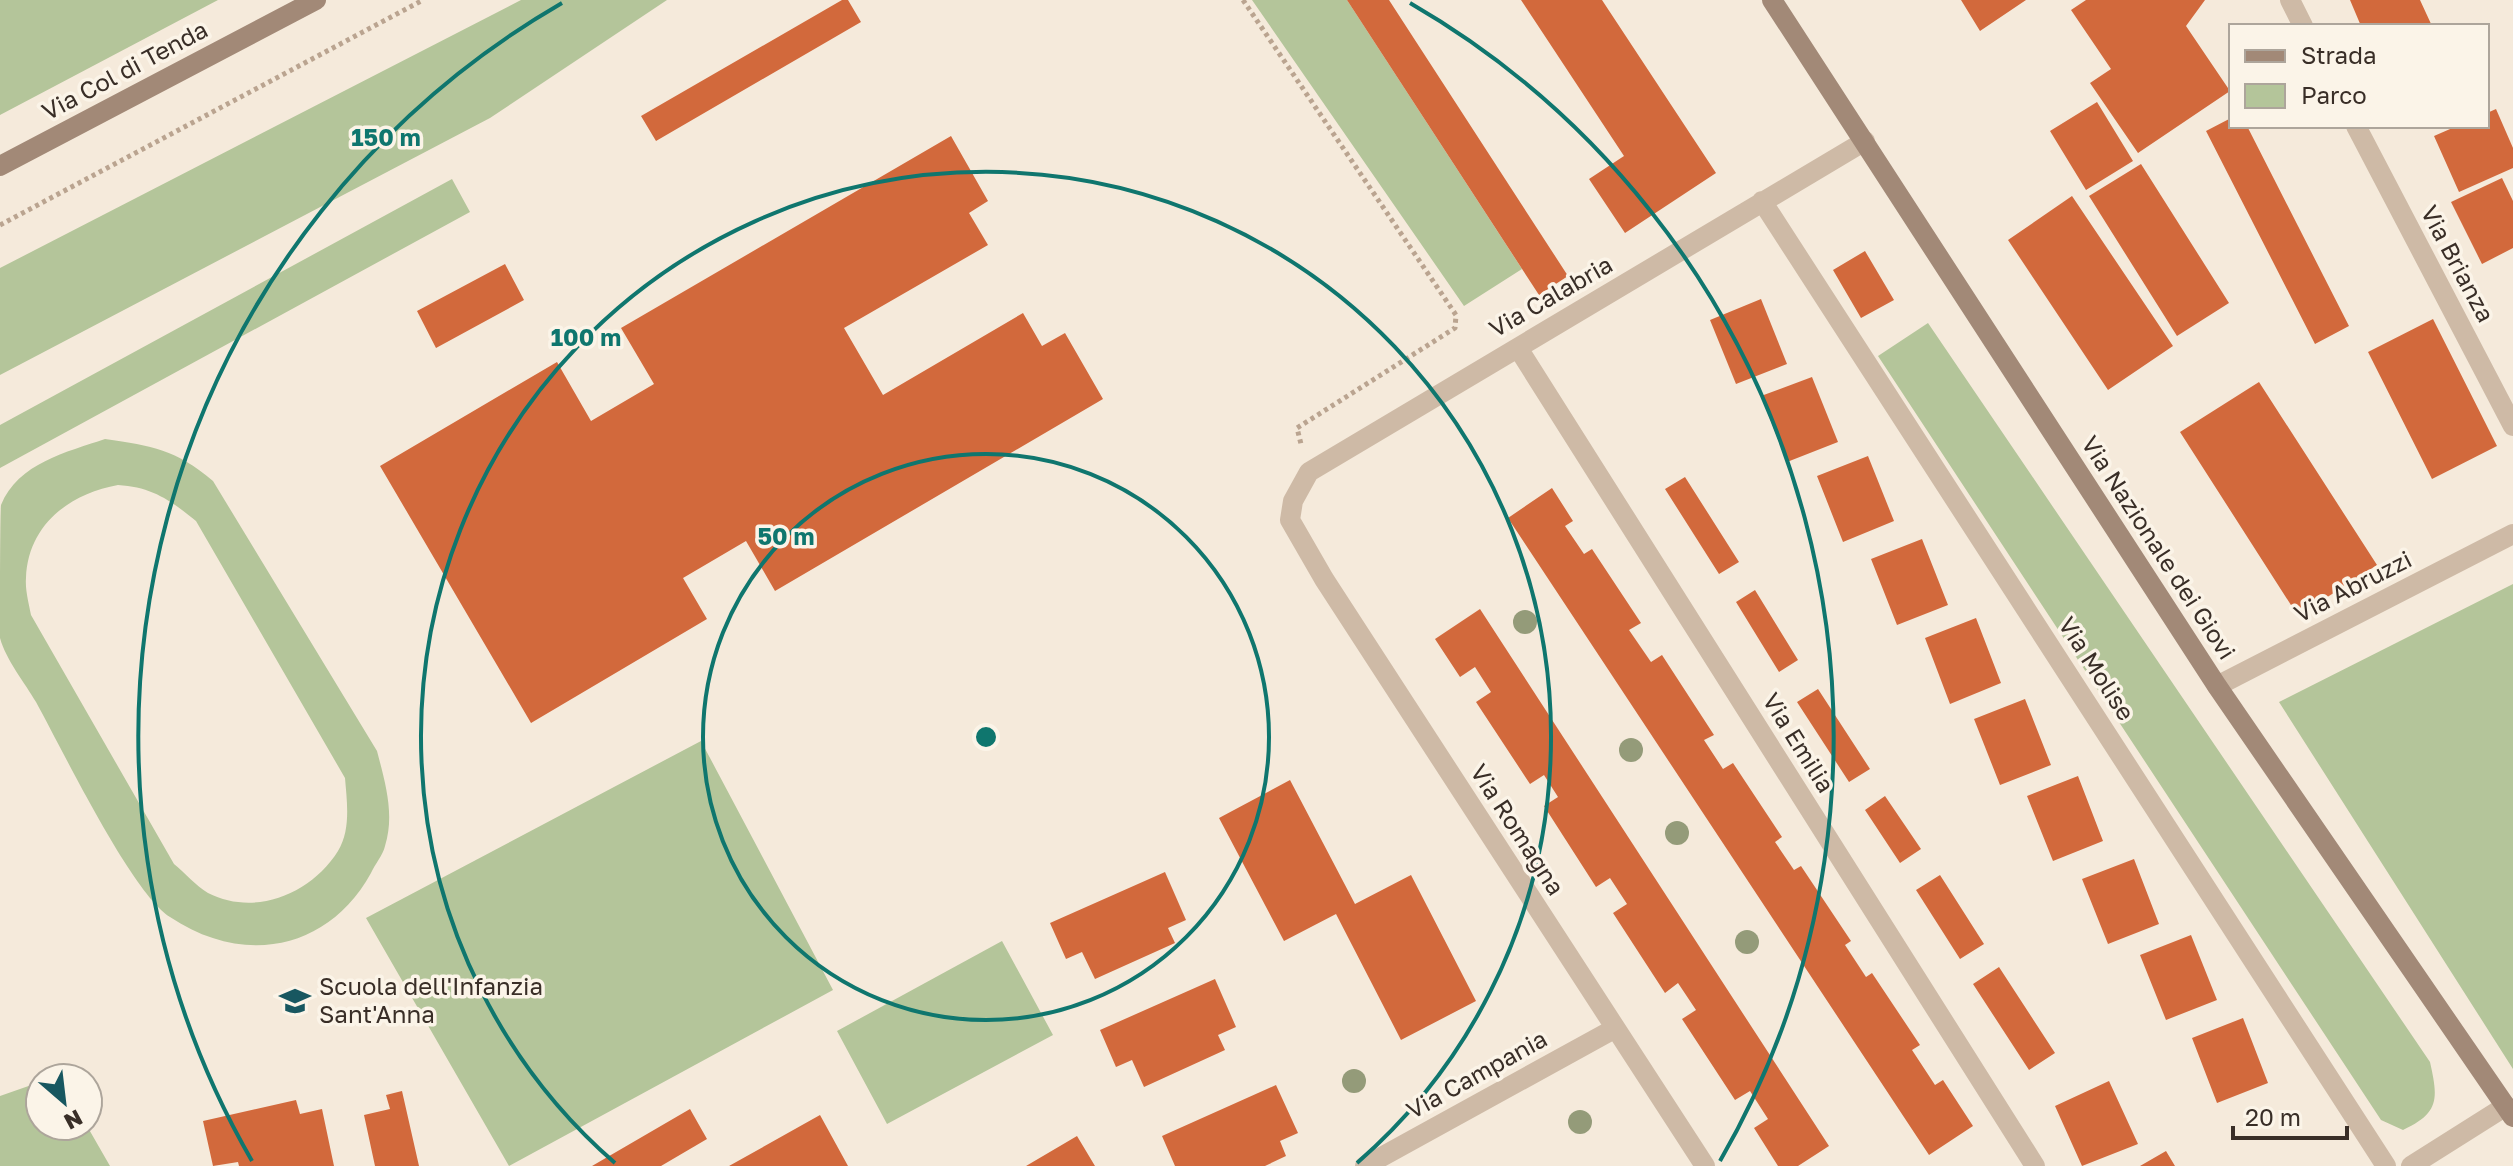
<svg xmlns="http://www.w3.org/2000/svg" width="2513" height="1166" font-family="'Golos Text',sans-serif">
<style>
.green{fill:#b4c59a;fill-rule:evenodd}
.building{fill:#d2693c}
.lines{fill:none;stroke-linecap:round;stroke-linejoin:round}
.path{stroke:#baa490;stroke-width:5;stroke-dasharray:4 4;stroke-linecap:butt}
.minor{stroke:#cebaa6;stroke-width:20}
.secondary{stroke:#a28977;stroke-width:20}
.tree{fill:#949b79}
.ring{fill:none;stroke:#0f766e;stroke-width:4}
.labels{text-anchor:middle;stroke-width:7;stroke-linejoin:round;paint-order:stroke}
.street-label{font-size:24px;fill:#392e27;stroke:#fbf4e8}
.poi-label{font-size:24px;fill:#392e27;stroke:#fbf4e8;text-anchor:start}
.centre{fill:#0f766e;stroke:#fbf4e8;stroke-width:4}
.ring-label{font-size:24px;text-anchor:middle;font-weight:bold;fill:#0f766e;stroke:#fbf4e8;stroke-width:7;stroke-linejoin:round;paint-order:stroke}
</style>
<rect width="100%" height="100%" fill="#f5eadb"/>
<path class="green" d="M0 0H218L0 115Z
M521 0H667L490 118 0 375V268Z
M1252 0H1347L1522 269 1464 306Z
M452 179 470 212 0 468V425Z
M1928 323 2430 1062C2438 1098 2440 1113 2403 1130L2381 1120 1878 356Z
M105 439C153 446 175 449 213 481L377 751C385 782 395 814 385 846 383 855 375 864 371 873 328 951 243 966 170 917 131 892 62 749 36 702 25 683 6 660 0 638 0 628 0 513 1 505 18 463 67 452 105 439ZM118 485C152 487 170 500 196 521L345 778C347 802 351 830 338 851 311 894 255 917 208 893 196 886 185 873 174 864L31 615C29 604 25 590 26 578 28 525 69 494 118 485Z
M2513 584V1069L2279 702Z
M701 741 833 990 509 1166 366 918Z
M1002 941 1053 1035 887 1124 837 1031Z
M40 1082V1126H87L110 1166H0V1096Z"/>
<path class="building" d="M842 0H848L861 22 656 141 641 116Z
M1347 0H1389L1568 276 1539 295Z
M1521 0H1602L1716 173 1625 233 1589 179 1624 156Z
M1961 0H2026L1980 31Z
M2086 0H2205L2186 26 2230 91 2138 153 2090 83 2111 69 2071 10Z
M2350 0H2420L2432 26H2361Z
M2097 102 2133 161 2086 190 2050 131Z
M2496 109 2513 148V168L2459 192 2434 136 2457 126H2487V113Z
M2231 118V126H2247L2349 326 2315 344 2206 131Z
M951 136 988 201 969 213 988 245 844 328 883 395 1023 313 1042 346 1065 333 1103 399 775 591 746 541 683 578 707 619 531 723 380 466 557 362 591 421 654 384 621 328Z
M2141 164 2229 303 2177 336 2089 196Z
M2502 178 2513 201V248L2482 264 2451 202Z
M2072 196 2173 346 2108 390 2008 240Z
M1865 251 1894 300 1861 318 1833 270Z
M505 264 524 300 436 348 417 311Z
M1761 299 1787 364 1736 384 1710 320Z
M2433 319 2497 446 2432 479 2368 352Z
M1812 377 1838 442 1787 462 1761 396Z
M2259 382 2377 565 2298 616 2180 432Z
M1868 456 1894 521 1843 542 1817 476Z
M1685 477 1739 562 1719 574 1665 489Z
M1552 488 1573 521 1565 526 1584 554 1592 549 1641 623 1629 630 1651 662 1662 655 1714 735 1704 740 1723 769 1733 763 1782 837 1775 842 1794 870 1801 866 1851 941 1845 945 1866 977 1872 973 1920 1045 1912 1050 1935 1085 1943 1080 1973 1126 1929 1155 1508 518Z
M1922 539 1948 605 1897 625 1871 559Z
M1755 590 1798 660 1779 672 1736 602Z
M1480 609 1829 1146 1798 1166H1778L1754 1128 1768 1119 1750 1091 1735 1100 1682 1019 1696 1010 1678 983 1665 993 1613 913 1627 904 1610 878 1596 887 1544 806 1558 797 1544 775 1530 784 1476 702 1491 692 1475 667 1460 677 1435 639Z
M1976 618 2001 683 1950 704 1925 638Z
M1818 689 1870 769 1849 782 1797 702Z
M2025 699 2051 765 2000 785 1974 719Z
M2078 776 2103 841 2053 861 2027 796Z
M1290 780 1355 904 1411 875 1476 1001 1401 1040 1336 914 1284 941 1219 818Z
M1885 796 1921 849 1900 863 1865 810Z
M2134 859 2159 924 2108 944 2082 879Z
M1165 872 1186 920 1168 928 1175 943 1095 979 1082 952 1066 959 1050 923Z
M1940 875 1984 944 1960 959 1916 890Z
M2191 935 2217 1000 2166 1020 2140 955Z
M1999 967 2055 1053 2029 1070 1973 984Z
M1215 979 1236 1027 1218 1035 1225 1050 1144 1087 1132 1060 1116 1067 1100 1030Z
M2243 1018 2268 1083 2217 1103 2192 1038Z
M2109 1081 2138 1144 2082 1166 2055 1106Z
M1276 1085 1298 1133 1280 1141 1286 1156 1265 1166H1175L1162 1136Z
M402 1091 419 1166H375L364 1115 390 1109 386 1095Z
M296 1100 300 1114 322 1109 334 1166H239L238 1162 213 1166 203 1121Z
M690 1109 707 1139 661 1166H592Z
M820 1115 848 1166H729Z
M1077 1136 1095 1166H1026Z
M2166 1151 2175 1166H2140Z"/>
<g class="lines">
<path class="path" d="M1243 0 1456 315 1455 328 1297 428 1301 444
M0 225 423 0"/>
<path class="minor" d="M2290 0 2303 26
M2356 126 2513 426
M1762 201 2386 1166
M1518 348 2035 1166
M2217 686 2513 534
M1365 1166 1614 1029
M1705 1166 1324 579 1290 520 1293 501 1309 472 1865 141
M2411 1166 2506 1106"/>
<path class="secondary" d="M1772 0 2217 686 2513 1117
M0 166 316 0"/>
</g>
<g class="tree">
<circle cx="1525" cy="622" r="12"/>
<circle cx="1631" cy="750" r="12"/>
<circle cx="1677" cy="833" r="12"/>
<circle cx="1747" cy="942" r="12"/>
<circle cx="1354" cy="1081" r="12"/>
<circle cx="1580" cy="1122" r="12"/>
</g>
<g class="ring">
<circle cx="986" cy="737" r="283"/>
<path d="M615 1163A565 565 0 1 1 1357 1163"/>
<path d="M252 1161A848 848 0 0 1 562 3M1410 3A848 848 0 0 1 1720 1161"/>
</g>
<defs>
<symbol id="school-bare" viewBox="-9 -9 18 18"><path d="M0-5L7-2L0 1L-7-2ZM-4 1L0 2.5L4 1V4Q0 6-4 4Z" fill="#185760" stroke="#fbf4e8" stroke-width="2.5" paint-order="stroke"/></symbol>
</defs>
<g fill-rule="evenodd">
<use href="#school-bare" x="273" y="979" width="44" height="44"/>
</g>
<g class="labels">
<g class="street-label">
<text transform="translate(125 71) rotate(-28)" y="8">Via Col di Tenda</text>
<text transform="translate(2457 264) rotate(62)" y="8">Via Brianza</text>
<text transform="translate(1551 297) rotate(-30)" y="8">Via Calabria</text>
<text transform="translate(2158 548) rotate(57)" y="8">Via Nazionale dei Giovi</text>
<text transform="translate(2353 587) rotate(-27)" y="8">Via Abruzzi</text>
<text transform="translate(2096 669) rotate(57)" y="8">Via Molise</text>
<text transform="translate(1798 743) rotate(58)" y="8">Via Emilia</text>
<text transform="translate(1517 830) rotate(57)" y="8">Via Romagna</text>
<text transform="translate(1477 1075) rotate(-29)" y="8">Via Campania</text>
</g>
<g class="poi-label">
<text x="319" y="995">Scuola dell'Infanzia<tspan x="319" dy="28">Sant'Anna</tspan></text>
</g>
</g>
<circle cx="986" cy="737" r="12" class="centre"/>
<g class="ring-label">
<text x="386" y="146">150 m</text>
<text x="586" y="346">100 m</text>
<text x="786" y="545">50 m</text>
</g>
<rect x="2229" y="24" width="260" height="104" fill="#fbf4e8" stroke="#ada59b" stroke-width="2"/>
<rect x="2245" y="50" width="40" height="12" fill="#a28977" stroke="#ada59b" stroke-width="2"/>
<text x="2301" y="64" font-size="24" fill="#392e27">Strada</text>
<rect x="2245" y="84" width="40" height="24" fill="#b4c59a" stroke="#ada59b" stroke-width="2"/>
<text x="2301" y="104" font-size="24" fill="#392e27">Parco</text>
<g transform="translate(64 1102) rotate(152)"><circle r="38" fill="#fbf4e8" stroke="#ada59b" stroke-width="2"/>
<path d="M0-6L14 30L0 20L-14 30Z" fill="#185760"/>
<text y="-12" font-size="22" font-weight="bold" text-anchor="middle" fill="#392e27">N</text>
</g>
<path d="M2233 1126v12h114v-12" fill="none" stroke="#392e27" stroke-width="4"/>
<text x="2245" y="1126" font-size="24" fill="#392e27" stroke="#fbf4e8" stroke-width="6" paint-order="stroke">20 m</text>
</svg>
